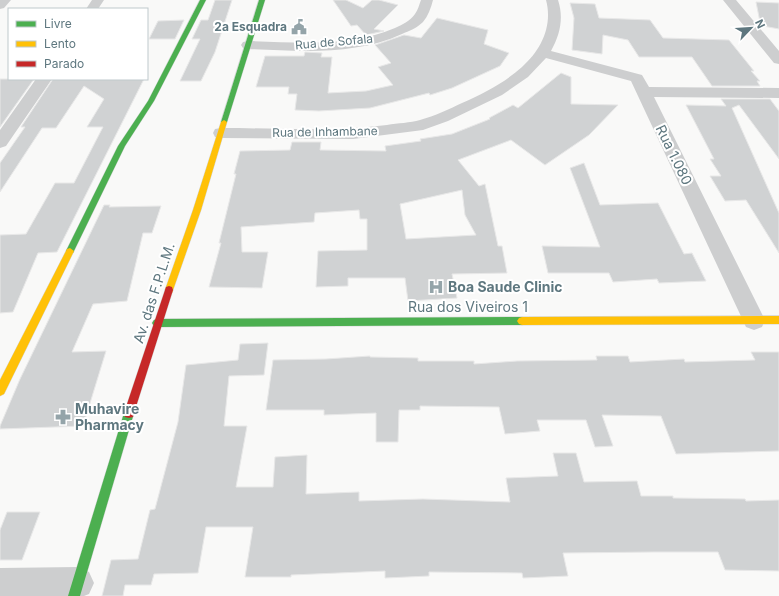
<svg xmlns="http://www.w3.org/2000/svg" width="779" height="596" font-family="Inter,sans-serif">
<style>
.building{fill:#d0d2d3;stroke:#e8e8e8;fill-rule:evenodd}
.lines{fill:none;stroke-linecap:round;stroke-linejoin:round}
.fast-casing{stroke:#d5d7d7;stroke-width:1}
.slow-casing{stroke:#d5d7d7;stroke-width:1}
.jam-casing{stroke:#d5d7d7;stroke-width:1}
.street{fill:#cdcecf;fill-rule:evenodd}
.fast{fill:#4caf50;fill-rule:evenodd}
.slow{fill:#ffc107;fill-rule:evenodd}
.jam{fill:#c62828;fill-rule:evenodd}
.labels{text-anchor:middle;stroke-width:4;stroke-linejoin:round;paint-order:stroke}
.far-poi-label{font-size:12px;font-weight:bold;fill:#5e777f;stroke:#fff;text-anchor:end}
.far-street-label{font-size:12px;fill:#5e777f;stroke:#fff}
.street-label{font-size:14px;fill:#5e777f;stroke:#fff}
.poi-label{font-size:14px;font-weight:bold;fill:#5e777f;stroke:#fff;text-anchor:start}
</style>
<rect width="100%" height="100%" fill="#f9f9f8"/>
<path class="building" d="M215 0H232L215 52 201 81H180L200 39H192L201 20H208Z
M333 0H346L363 8 372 0H379L398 5 374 29 384 31 366 35 357 25 351 26Z
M756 2 779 3V29L763 26 760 22Z
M570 3 595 4 599 18 650 20 663 38 729 40 754 71H751L760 81H757L760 86H712L692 57H639L628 40 603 35 602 54 572 50 574 18Z
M437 18 488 30 484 44 509 53 500 66 452 88 430 95 429 93 370 108 319 111 295 110 297 94H288L289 87H256L265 56H304L305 52 322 53 321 57H332L328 93 366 91 393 85 378 67 391 63 375 45 404 35 421 38Z
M184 20 175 39H149L158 21Z
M561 73 571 77V104L618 105 589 135 545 165 511 140 458 160 479 186 485 184 498 246H502L507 273 452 274 457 298 408 301 405 278H348V286L316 287 318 251 367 250V219H360L359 210 315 213 314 222 241 227 242 252H268L262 288 209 287 221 243H219L236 174H234L240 151 290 150 292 142H321L320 150 386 151 385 146 421 141 420 139 452 134 490 119 489 118 513 105 518 108ZM462 190 465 215 476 235 406 239 400 204Z
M0 79H34L0 127Z
M53 79H144L57 252 38 253 13 312 0 313V235L26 234 55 183H74L103 127H87L104 99 84 86 56 128H42L0 192V163L25 127H21Z
M721 99H770L779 111V159L739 105 732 108 779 213V253L746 200 725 201 710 176H721L710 159H714L686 105 726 106Z
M584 163 600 205 658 203 684 254 692 253 706 281 659 283 657 279 613 282 609 273H548L542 246 600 247 570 168Z
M104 205H110L109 207 161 206 152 233H143L127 301 93 304 72 352 106 351 83 426 0 429V426L20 379Z
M268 343 264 375 229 376 224 426H247L236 487H273L275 457 307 455 306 494 359 492V501L423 499 510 502 506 478 558 476 553 453H576L584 482 637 481 641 496H673V498L745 499 746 501 779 500V571L725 570 718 552H653L563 553 568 576 523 578 522 573 429 572V576L385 578V571L291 575V577H245L253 527H206L198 573 154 574 151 585H125L123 596H102L111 560 138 559 150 510 155 509 178 422 186 365 238 360 240 344Z
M751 352H779V451L676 454 661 416 602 415 613 446 595 447 586 420H537L540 431 505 434 499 407 420 406V410H399L398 442H376V413L324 415V410H266L273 360 326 359 370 356V357L418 358V361H474V364L517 361 597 360 596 356H628L630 362 684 359 685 362 755 360Z
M7 512H40L22 560H0V530Z"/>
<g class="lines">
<defs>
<path id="fast" d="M200 0H206L154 101 125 146 73 253H67L66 251 118 146 148 101Z
M259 0H265L227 122 226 123H222L221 122Z
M522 317 525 318 527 321 525 324 522 325 157 327 154 326 152 323 154 320 157 319Z
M129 408 133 409 134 413 80 596H68L124 413 125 409Z"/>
<path id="slow" d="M224 120 227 122 201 210 173 290 172 293H166L165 290 193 210 221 122Z
M70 248 74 251 4 394 0 396V380L67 249Z
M779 316V324L522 325 519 324 517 321 519 318 522 317Z"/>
<path id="jam" d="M169 286 172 287 173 290 134 413 133 417 129 418 125 417 124 413 166 287Z"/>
</defs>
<use href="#fast" class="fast-casing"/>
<use href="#slow" class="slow-casing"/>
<use href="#jam" class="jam-casing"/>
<path class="street" d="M0 0H11L4 8 0 9Z
M92 0H104L98 9H86Z
M421 0H433C431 8 428 16 423 22 417 28 409 31 402 34 354 56 299 51 248 49L243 48 241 45 243 42 248 41C296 42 349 48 395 28 402 25 410 21 415 14 418 10 419 5 421 0Z
M546 0H558C564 18 560 35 551 51L642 75 649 87 779 88V98L654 97 765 320 762 327 754 330 746 327 631 81 546 58 528 77 502 95 448 121 423 130 353 139 221 138 215 137 213 133 215 129 221 128C276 128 332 132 387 125 398 123 410 123 420 120 435 116 449 109 462 103 484 93 504 83 522 67 541 50 553 26 546 0Z
M723 0H736L779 51V64L774 63Z
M36 79H52L6 146 0 148V130Z
M78 567 89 572 94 583 89 594 84 596H0V568Z"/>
<use href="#fast" class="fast"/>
<use href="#slow" class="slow"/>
<use href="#jam" class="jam"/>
</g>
<defs>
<symbol id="civic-bare" viewBox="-9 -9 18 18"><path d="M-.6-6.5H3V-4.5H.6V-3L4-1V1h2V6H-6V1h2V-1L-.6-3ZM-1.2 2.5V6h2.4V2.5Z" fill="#94a4a9" stroke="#fff" stroke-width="2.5" paint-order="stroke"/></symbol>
<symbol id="hospital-bare" viewBox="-9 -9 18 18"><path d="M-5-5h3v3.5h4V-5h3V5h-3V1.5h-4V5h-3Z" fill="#94a4a9" stroke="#fff" stroke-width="2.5" paint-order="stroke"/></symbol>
<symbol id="pharmacy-bare" viewBox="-9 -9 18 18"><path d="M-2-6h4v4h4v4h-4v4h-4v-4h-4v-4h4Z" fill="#94a4a9" stroke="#fff" stroke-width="2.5" paint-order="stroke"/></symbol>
</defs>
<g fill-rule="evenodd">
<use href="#civic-bare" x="288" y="16" width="22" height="22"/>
<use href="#hospital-bare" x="425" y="276" width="22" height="22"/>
<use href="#pharmacy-bare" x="52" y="406" width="22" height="22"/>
</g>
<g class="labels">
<g class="far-poi-label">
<text x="287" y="31">2a Esquadra</text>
</g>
<g class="far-street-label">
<text transform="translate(334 42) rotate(-5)" y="4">Rua de Sofala</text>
<text transform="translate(325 132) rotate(-1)" y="4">Rua de Inhambane</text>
</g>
<g class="street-label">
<text transform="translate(674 155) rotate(64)" y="5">Rua 1.080</text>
<text transform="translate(154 293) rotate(-72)" y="5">Av. das F.P.L.M.</text>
<text x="468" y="312">Rua dos Viveiros 1</text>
</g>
<g class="poi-label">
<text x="448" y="292">Boa Saude Clinic</text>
<text x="75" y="414">Muhavire<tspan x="75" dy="16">Pharmacy</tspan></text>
</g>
</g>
<rect x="8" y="8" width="140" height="72" fill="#ffffff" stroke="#bfc9cc"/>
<rect x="16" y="21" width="20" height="6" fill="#4caf50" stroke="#bfc9cc"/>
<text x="44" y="28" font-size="12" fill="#5e777f">Livre</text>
<rect x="16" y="41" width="20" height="6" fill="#ffc107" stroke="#bfc9cc"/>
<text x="44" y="48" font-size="12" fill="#5e777f">Lento</text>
<rect x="16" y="61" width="20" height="6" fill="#c62828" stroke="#bfc9cc"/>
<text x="44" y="68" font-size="12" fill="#5e777f">Parado</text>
<g transform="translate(751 28) rotate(65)" stroke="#ffffff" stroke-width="3" paint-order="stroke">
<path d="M0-3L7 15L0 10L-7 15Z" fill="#5e777f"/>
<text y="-6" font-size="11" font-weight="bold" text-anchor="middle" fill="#5e777f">N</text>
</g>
</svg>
